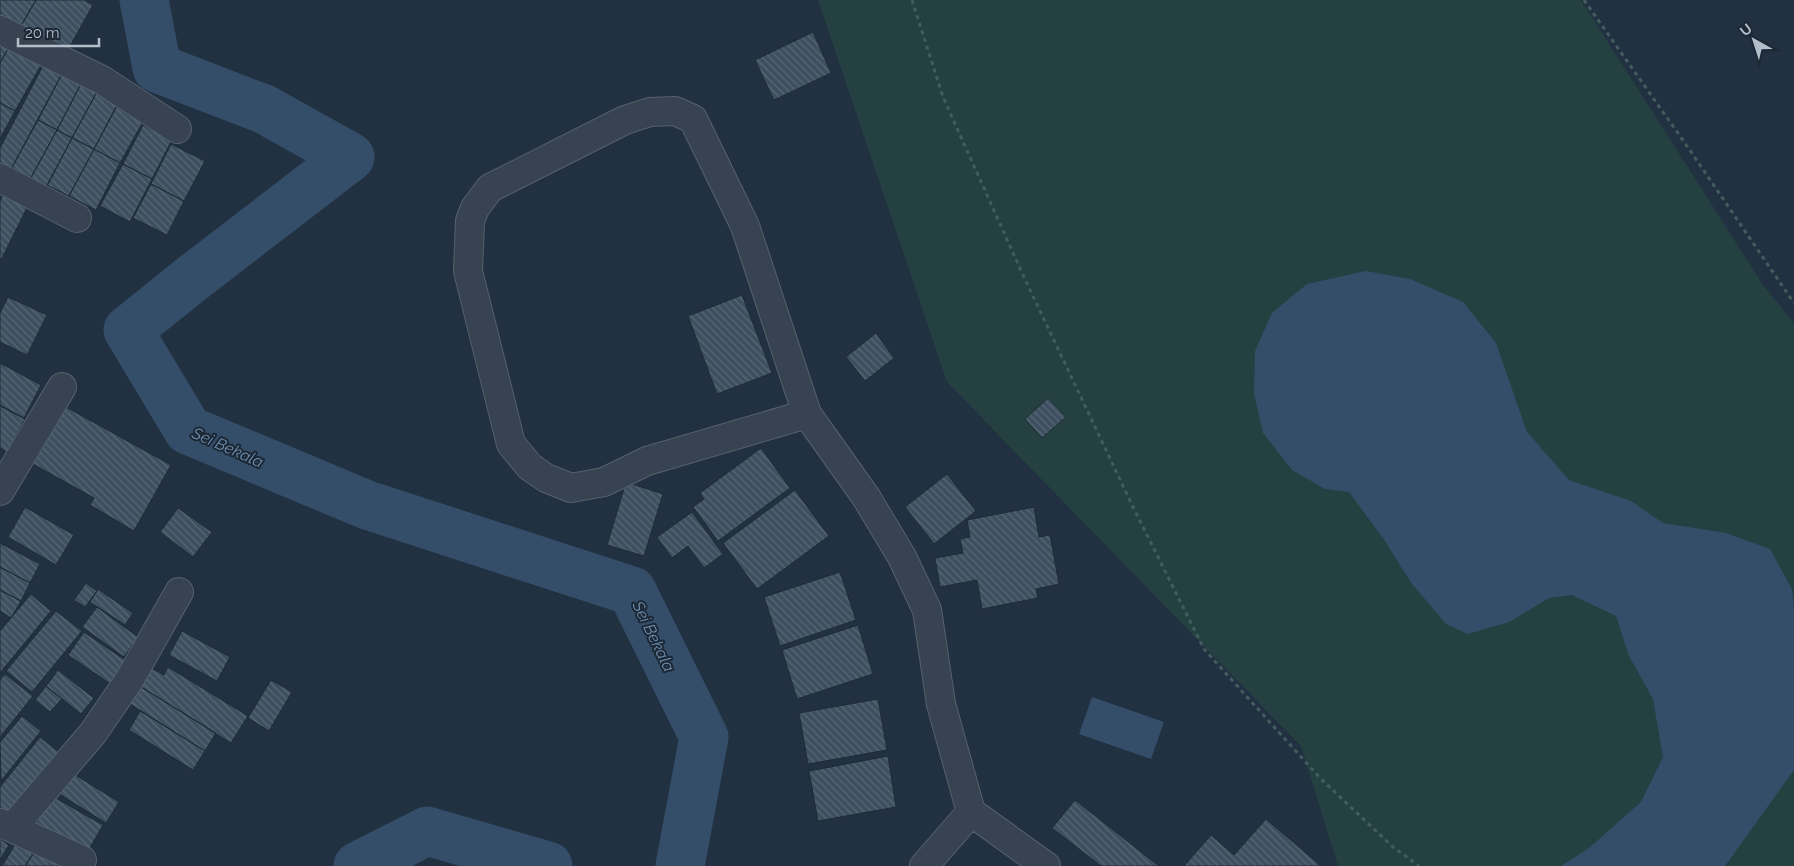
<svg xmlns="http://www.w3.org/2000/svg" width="1794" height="866" font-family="Raleway,sans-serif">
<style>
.green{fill:#244041}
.water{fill:#344e69}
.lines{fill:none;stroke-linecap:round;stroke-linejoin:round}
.river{stroke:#344e69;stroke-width:49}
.building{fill:url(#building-back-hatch);stroke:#1e2a37}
.minor-casing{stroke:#55616e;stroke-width:30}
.path{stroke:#435d5e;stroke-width:3;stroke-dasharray:4 4;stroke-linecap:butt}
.minor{stroke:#374350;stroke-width:28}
.labels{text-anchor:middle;stroke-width:4;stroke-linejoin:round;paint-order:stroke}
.water-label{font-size:16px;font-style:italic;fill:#7091b1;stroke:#1c2835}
</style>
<defs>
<pattern id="building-back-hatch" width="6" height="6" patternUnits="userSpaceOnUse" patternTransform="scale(1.25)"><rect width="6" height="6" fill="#3e5060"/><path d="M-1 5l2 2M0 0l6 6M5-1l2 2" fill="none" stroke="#586775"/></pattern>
</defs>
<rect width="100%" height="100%" fill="#223141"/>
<path class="green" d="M818 0H1581L1763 285 1794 323V866H1338L1301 746 947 382Z"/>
<path class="water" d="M1366 271 1410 279 1463 302 1496 343 1527 432 1569 480 1631 501 1663 523 1726 533 1770 549 1792 589 1794 610V770L1725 866H1561L1589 848 1641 802 1663 757 1653 699 1629 656 1616 616 1572 595 1549 598 1509 622 1468 634 1446 624 1412 584 1383 538 1349 492 1325 489 1292 470 1263 433 1254 393 1255 351 1272 313 1307 284Z
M1092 697 1164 722 1151 759 1079 734Z"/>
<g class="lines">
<path class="river" d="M144 0 157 68 264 109 350 157 194 277 128 330 188 430 367 505 632 591 704 737 680 866
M358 866 427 831 548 866"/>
</g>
<path class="building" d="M0 0H36L18 31 0 20Z
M36 0H84L93 5 64 57 18 31Z
M813 32 831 73 774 100 755 60Z
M0 42 9 47 0 63Z
M9 47 41 65 15 111 0 103V63Z
M47 58 65 68 9 173 0 169V148Z
M65 68 84 78 57 130 38 120Z
M84 78 100 86 72 138 57 130Z
M100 86 121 97 94 149 72 138Z
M0 103 15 111 0 139Z
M117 106 144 120 120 163 94 149Z
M38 120 57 130 28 183 9 173Z
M143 125 172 140 152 179 123 164Z
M57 130 72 138 44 192 28 183Z
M72 138 94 149 69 196 47 185Z
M171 144 205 161 184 201 151 184Z
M94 149 120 163 96 210 69 196Z
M123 164 152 179 130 222 100 206Z
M151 184 184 201 167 235 133 218Z
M6 188 31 200 1 260 0 259V201Z
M742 295 772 373 717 394 688 316Z
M8 297 47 315 27 355 0 342V313Z
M876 333 894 358 865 381 846 357Z
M0 363 41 385 24 418 0 405Z
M1048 398 1066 417 1042 438 1025 419Z
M0 406 25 419 7 452 0 448Z
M66 407 171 465 134 531 90 505 94 498 33 464Z
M761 448 790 488 718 541 693 507 704 499 700 493Z
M947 474 976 511 934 544 905 507Z
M626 482 663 494 644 556 607 545Z
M795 490 829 536 757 589 723 543Z
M25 507 74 535 56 565 8 537Z
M1034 507 1039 537 1050 535 1059 584 1036 589 1038 598 982 609 977 580 940 587 935 558 963 553 960 539 970 537 967 520Z
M178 508 212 532 193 557 160 532Z
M692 512 723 554 704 568 688 546 672 558 657 537Z
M0 543 40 564 30 583 0 567Z
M0 567 30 583 21 601 0 590Z
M840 572 856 620 780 646 764 597Z
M86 583 97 591 85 607 74 600Z
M98 589 133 613 125 625 90 602Z
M0 590 21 601 11 618 0 611Z
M31 594 51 611 0 673V631Z
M97 607 138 637 124 657 82 627Z
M56 611 82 631 32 692 6 671Z
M858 625 873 674 797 699 782 650Z
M182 631 230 657 217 681 169 655Z
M84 632 128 662 112 685 68 655Z
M149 667 164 675 168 667 248 716 231 743 138 685Z
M58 670 94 698 81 714 46 686Z
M5 674 33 696 0 737V680Z
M271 680 292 692 269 731 248 718Z
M138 685 216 733 205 751 127 702Z
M46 686 62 699 50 712 35 700Z
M878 699 887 750 808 764 799 713Z
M140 711 205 751 193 770 129 730Z
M22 716 41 731 1 781 0 742Z
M40 737 64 756 13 820 0 810V787Z
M888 756 896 807 818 821 809 771Z
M69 771 119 802 106 823 56 792Z
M52 796 103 825 83 860 32 831Z
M1075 800 1159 866H1101L1052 828Z
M1266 819 1321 866H1184L1211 835 1234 855Z
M0 839 9 845 0 860Z
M16 843 33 854 25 866H2Z
M37 847 60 861 57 866H25Z"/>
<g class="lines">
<defs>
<path id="minor" d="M0 30 102 80 177 129
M0 178 77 218
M807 414 647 461 604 482 571 488 546 478 530 467 511 444 468 271 470 221 475 208 490 188 625 120 650 112 675 111 693 119 745 226 807 414 866 497 902 557 927 610 941 704 971 812 1046 866
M0 491 62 387
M0 823 12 828 93 733 130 679 179 592
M12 828 82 860
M924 866 971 812"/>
</defs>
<use href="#minor" class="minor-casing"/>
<path class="path" d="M912 0 943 97 1023 275 1133 507 1204 649 1320 778 1393 847 1419 866
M1584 0 1687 146 1794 303"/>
<use href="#minor" class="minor"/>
</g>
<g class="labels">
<g class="water-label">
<text transform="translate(228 447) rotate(24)" y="6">Sei Bekala</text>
<text transform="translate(654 636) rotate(64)" y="6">Sei Bekala</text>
</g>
</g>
<g transform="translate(1754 40) rotate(321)" stroke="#1c2835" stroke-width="4" paint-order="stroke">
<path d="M0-4L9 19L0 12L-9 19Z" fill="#b3becb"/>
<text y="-8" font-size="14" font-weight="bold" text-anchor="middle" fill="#b3becb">U</text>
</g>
<path d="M18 38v8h81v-8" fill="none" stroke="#b3becb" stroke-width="2.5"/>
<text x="25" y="38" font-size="15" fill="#b3becb" stroke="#1c2835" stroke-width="4" paint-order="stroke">20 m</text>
</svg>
